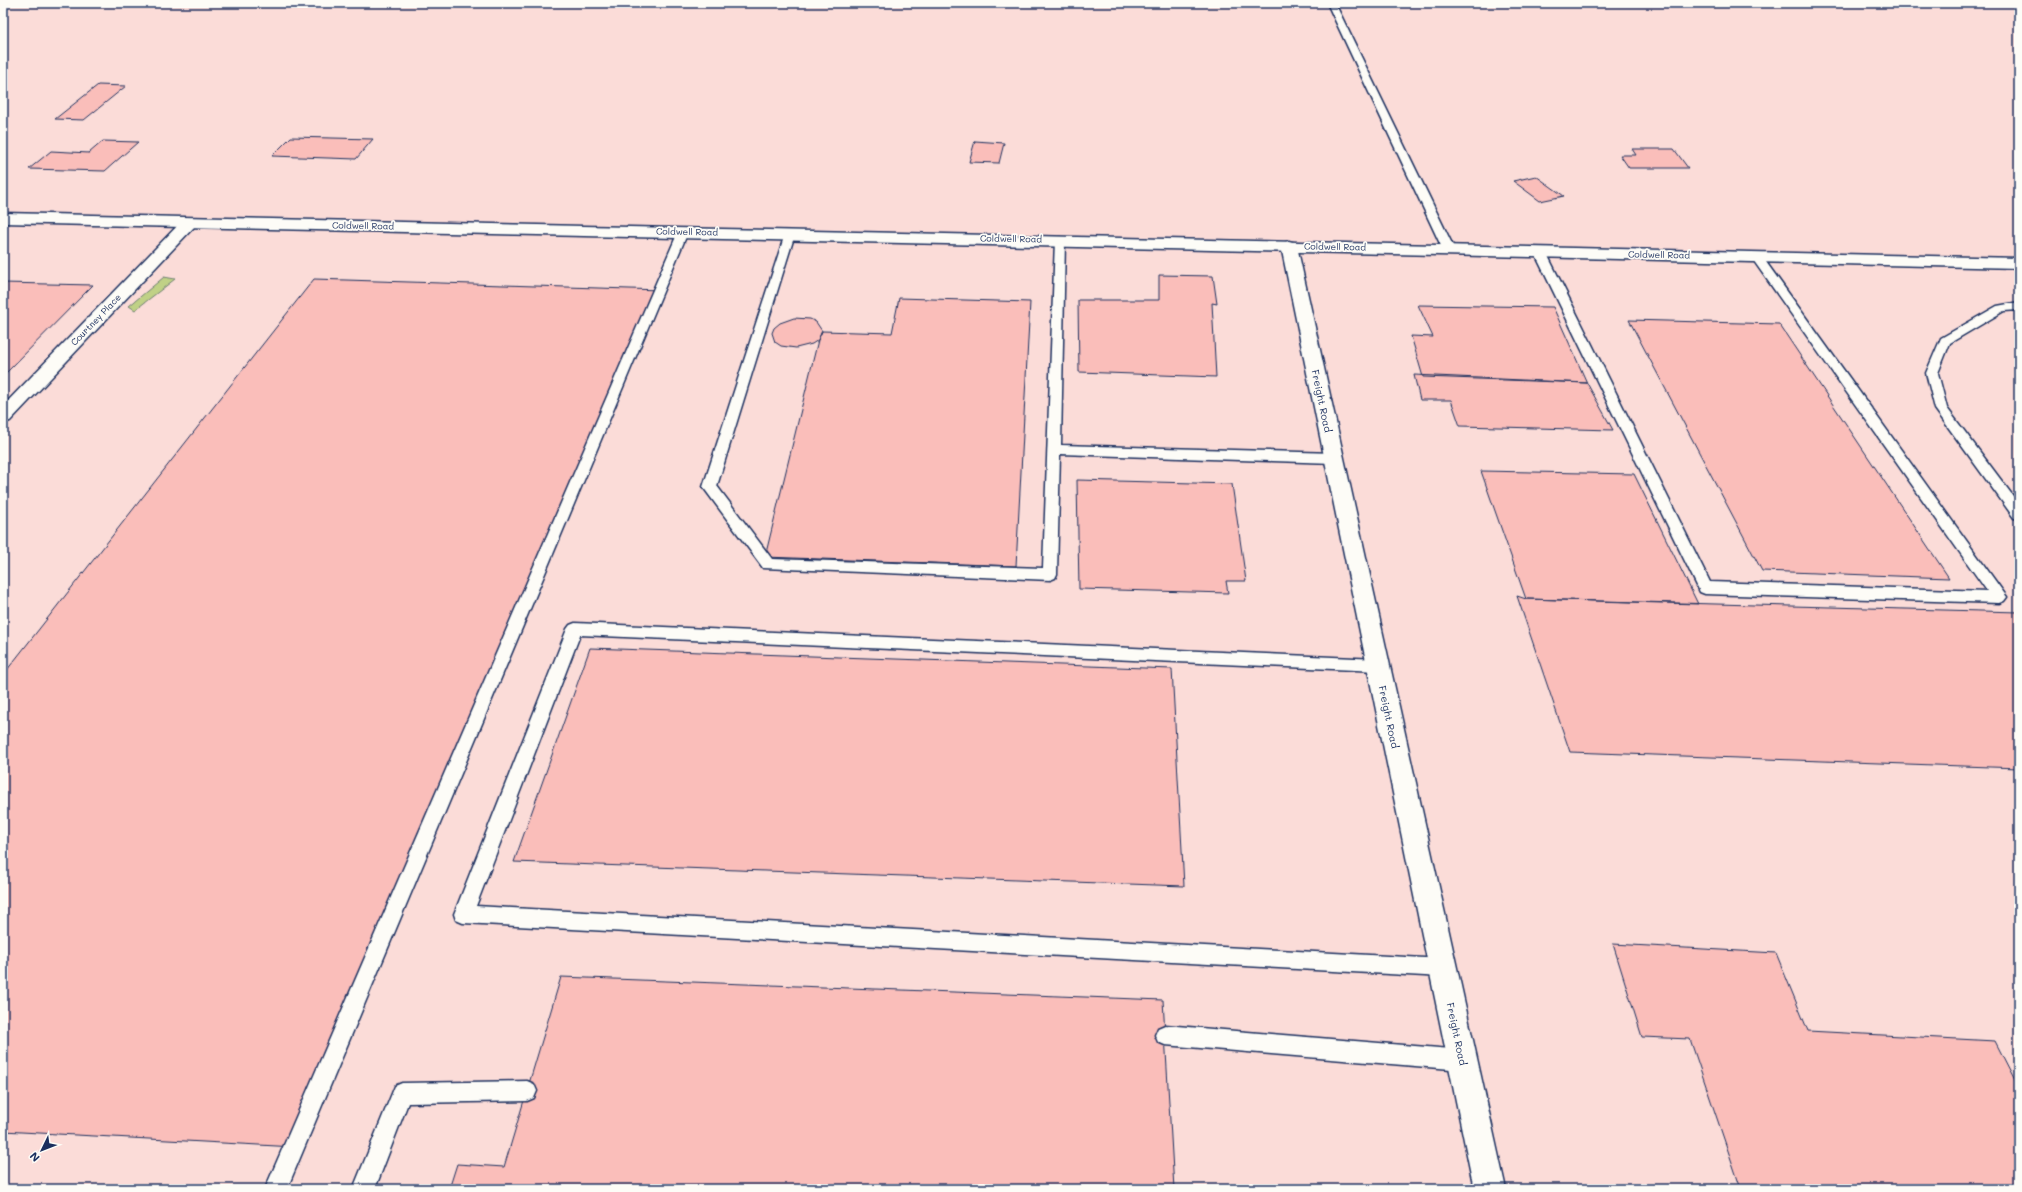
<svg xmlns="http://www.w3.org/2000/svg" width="2022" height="1192" font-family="Mali,sans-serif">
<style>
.built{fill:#fbdcd8}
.green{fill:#c0d186;stroke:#6e8072}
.building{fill:#fabeba;stroke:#1b2f5e}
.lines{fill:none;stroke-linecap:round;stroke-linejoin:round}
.lane-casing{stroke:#1b2f5e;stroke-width:3}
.street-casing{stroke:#1b2f5e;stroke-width:3}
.secondary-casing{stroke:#1b2f5e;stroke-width:3}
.lane{fill:#fdfcf7;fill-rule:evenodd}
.street{fill:#fdfcf7;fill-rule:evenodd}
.secondary{fill:#fdfcf7;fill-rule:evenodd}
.labels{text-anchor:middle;stroke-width:3.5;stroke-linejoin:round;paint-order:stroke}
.far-street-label{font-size:9px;fill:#1b2f5e;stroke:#fdfcf7}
.street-label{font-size:10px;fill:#1b2f5e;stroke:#fdfcf7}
</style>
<rect width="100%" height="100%" fill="#fce9e5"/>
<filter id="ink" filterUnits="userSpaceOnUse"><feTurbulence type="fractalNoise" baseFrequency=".025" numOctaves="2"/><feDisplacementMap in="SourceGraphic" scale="8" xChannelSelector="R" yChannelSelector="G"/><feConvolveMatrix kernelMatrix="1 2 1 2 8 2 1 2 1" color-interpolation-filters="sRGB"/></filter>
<g filter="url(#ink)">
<path class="built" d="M3 3H2019V1189H3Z"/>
<path class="green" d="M164 277 175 279 135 310 129 306Z"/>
<path class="building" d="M98 85 126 86 84 120 55 119Z
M291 137 373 139 356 159 272 156Z
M103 141 138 142 105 171 29 169 51 151 89 153Z
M975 141 1004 143 999 163 969 162Z
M1632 149H1674L1688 168H1629L1620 155H1636Z
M1536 176 1564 196 1540 201 1513 181Z
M1159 275 1213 276 1217 304 1212 303 1216 377 1079 372 1078 300H1159Z
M314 279 661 290 295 1147 3 1131V675Z
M3 283 93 285 3 376Z
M899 298 1030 302 1016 566 765 557 818 340 822 331 892 333Z
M1418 305 1553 307 1587 383 1423 377 1411 336 1433 337Z
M794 318 810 319 816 322 822 331 818 340 812 344 796 348 781 346 775 342 772 333 774 328 780 323Z
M1629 320 1779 324 1949 578 1762 571Z
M1414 375 1587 383 1613 430 1460 426 1451 400H1420Z
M1481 471 1634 474 1698 604 1526 599Z
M1077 480 1232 484 1246 581H1226L1228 593 1079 589Z
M1517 596 1526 599 2019 612V768L1570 752Z
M590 648 1172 669 1184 886 514 862Z
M1613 944 1776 953 1808 1031 1995 1041 2019 1088V1189H1741L1690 1039 1642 1037Z
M561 977 1163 1000 1174 1189H449L457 1164 504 1167Z"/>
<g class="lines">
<defs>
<path id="lane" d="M1327 3H1335L1455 250 1453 252 1449 253 1443 250Z
M683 229 688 232 287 1189H265L678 232Z
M790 231 795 234 717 486 772 559 1043 568 1055 240 1060 237 1065 240 1061 445 1334 453 1339 455 1341 458 1339 461 1334 463 1060 454 1057 574 1055 578 1050 580 763 568 703 487 785 234Z
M1540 249 1546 252 1710 582 1987 591 1751 257 1757 254 1761 255 2004 593 2007 597 2004 601 1999 603 1705 594 1700 592 1534 252Z
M2019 302V310L2004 311 1950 343 1938 373 1947 408 2019 504V519L2014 518 1935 409 1926 373 1941 338 1997 306Z
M575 623 1378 659 1384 660 1386 665 1384 670 1378 671 580 635 476 906 1443 959 1450 961 1453 968 1450 975 1443 977 463 923 456 920 454 914 567 629 570 625Z
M1165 1025 1463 1050 1470 1053 1473 1060 1470 1067 1463 1070 1165 1045 1158 1042 1155 1035 1158 1028Z
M527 1081 534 1084 537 1091 534 1098 527 1101 408 1103 375 1189H353L395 1086 402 1083Z"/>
<path id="street" d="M189 218 195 220 197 223 195 226 10 421 3 423V406L183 220Z
M1289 241 1295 243 1297 246 1506 1189H1474L1281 246 1283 243Z"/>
<path id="secondary" d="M3 213 2019 258V268L3 223Z"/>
</defs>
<use href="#lane" class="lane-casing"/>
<use href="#street" class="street-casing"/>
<use href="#secondary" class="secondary-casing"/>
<use href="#lane" class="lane"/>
<use href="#street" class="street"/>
<use href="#secondary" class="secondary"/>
</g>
</g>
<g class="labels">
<g class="far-street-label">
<text transform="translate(363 226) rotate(1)" y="3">Coldwell Road</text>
<text transform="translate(687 232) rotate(1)" y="3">Coldwell Road</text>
<text transform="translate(1011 239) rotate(1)" y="3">Coldwell Road</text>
<text transform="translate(1335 247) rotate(1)" y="3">Coldwell Road</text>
<text transform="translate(1659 255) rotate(1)" y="3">Coldwell Road</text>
<text transform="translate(96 320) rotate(-46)" y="3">Courtney Place</text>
</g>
<g class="street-label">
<text transform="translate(1322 401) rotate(78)" y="4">Freight Road</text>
<text transform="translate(1389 717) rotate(78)" y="4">Freight Road</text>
<text transform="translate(1457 1034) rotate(78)" y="4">Freight Road</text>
</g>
</g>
<rect width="2022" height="1192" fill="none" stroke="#fdfcf7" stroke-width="16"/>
<rect x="8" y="8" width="2006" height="1176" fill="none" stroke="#1b2f5e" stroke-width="1.5" filter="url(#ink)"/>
<g transform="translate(42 1150) rotate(227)" stroke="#fdfcf7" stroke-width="3" paint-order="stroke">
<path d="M0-3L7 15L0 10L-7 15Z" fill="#1b2f5e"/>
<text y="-6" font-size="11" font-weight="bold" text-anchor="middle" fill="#1b2f5e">N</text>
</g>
</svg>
